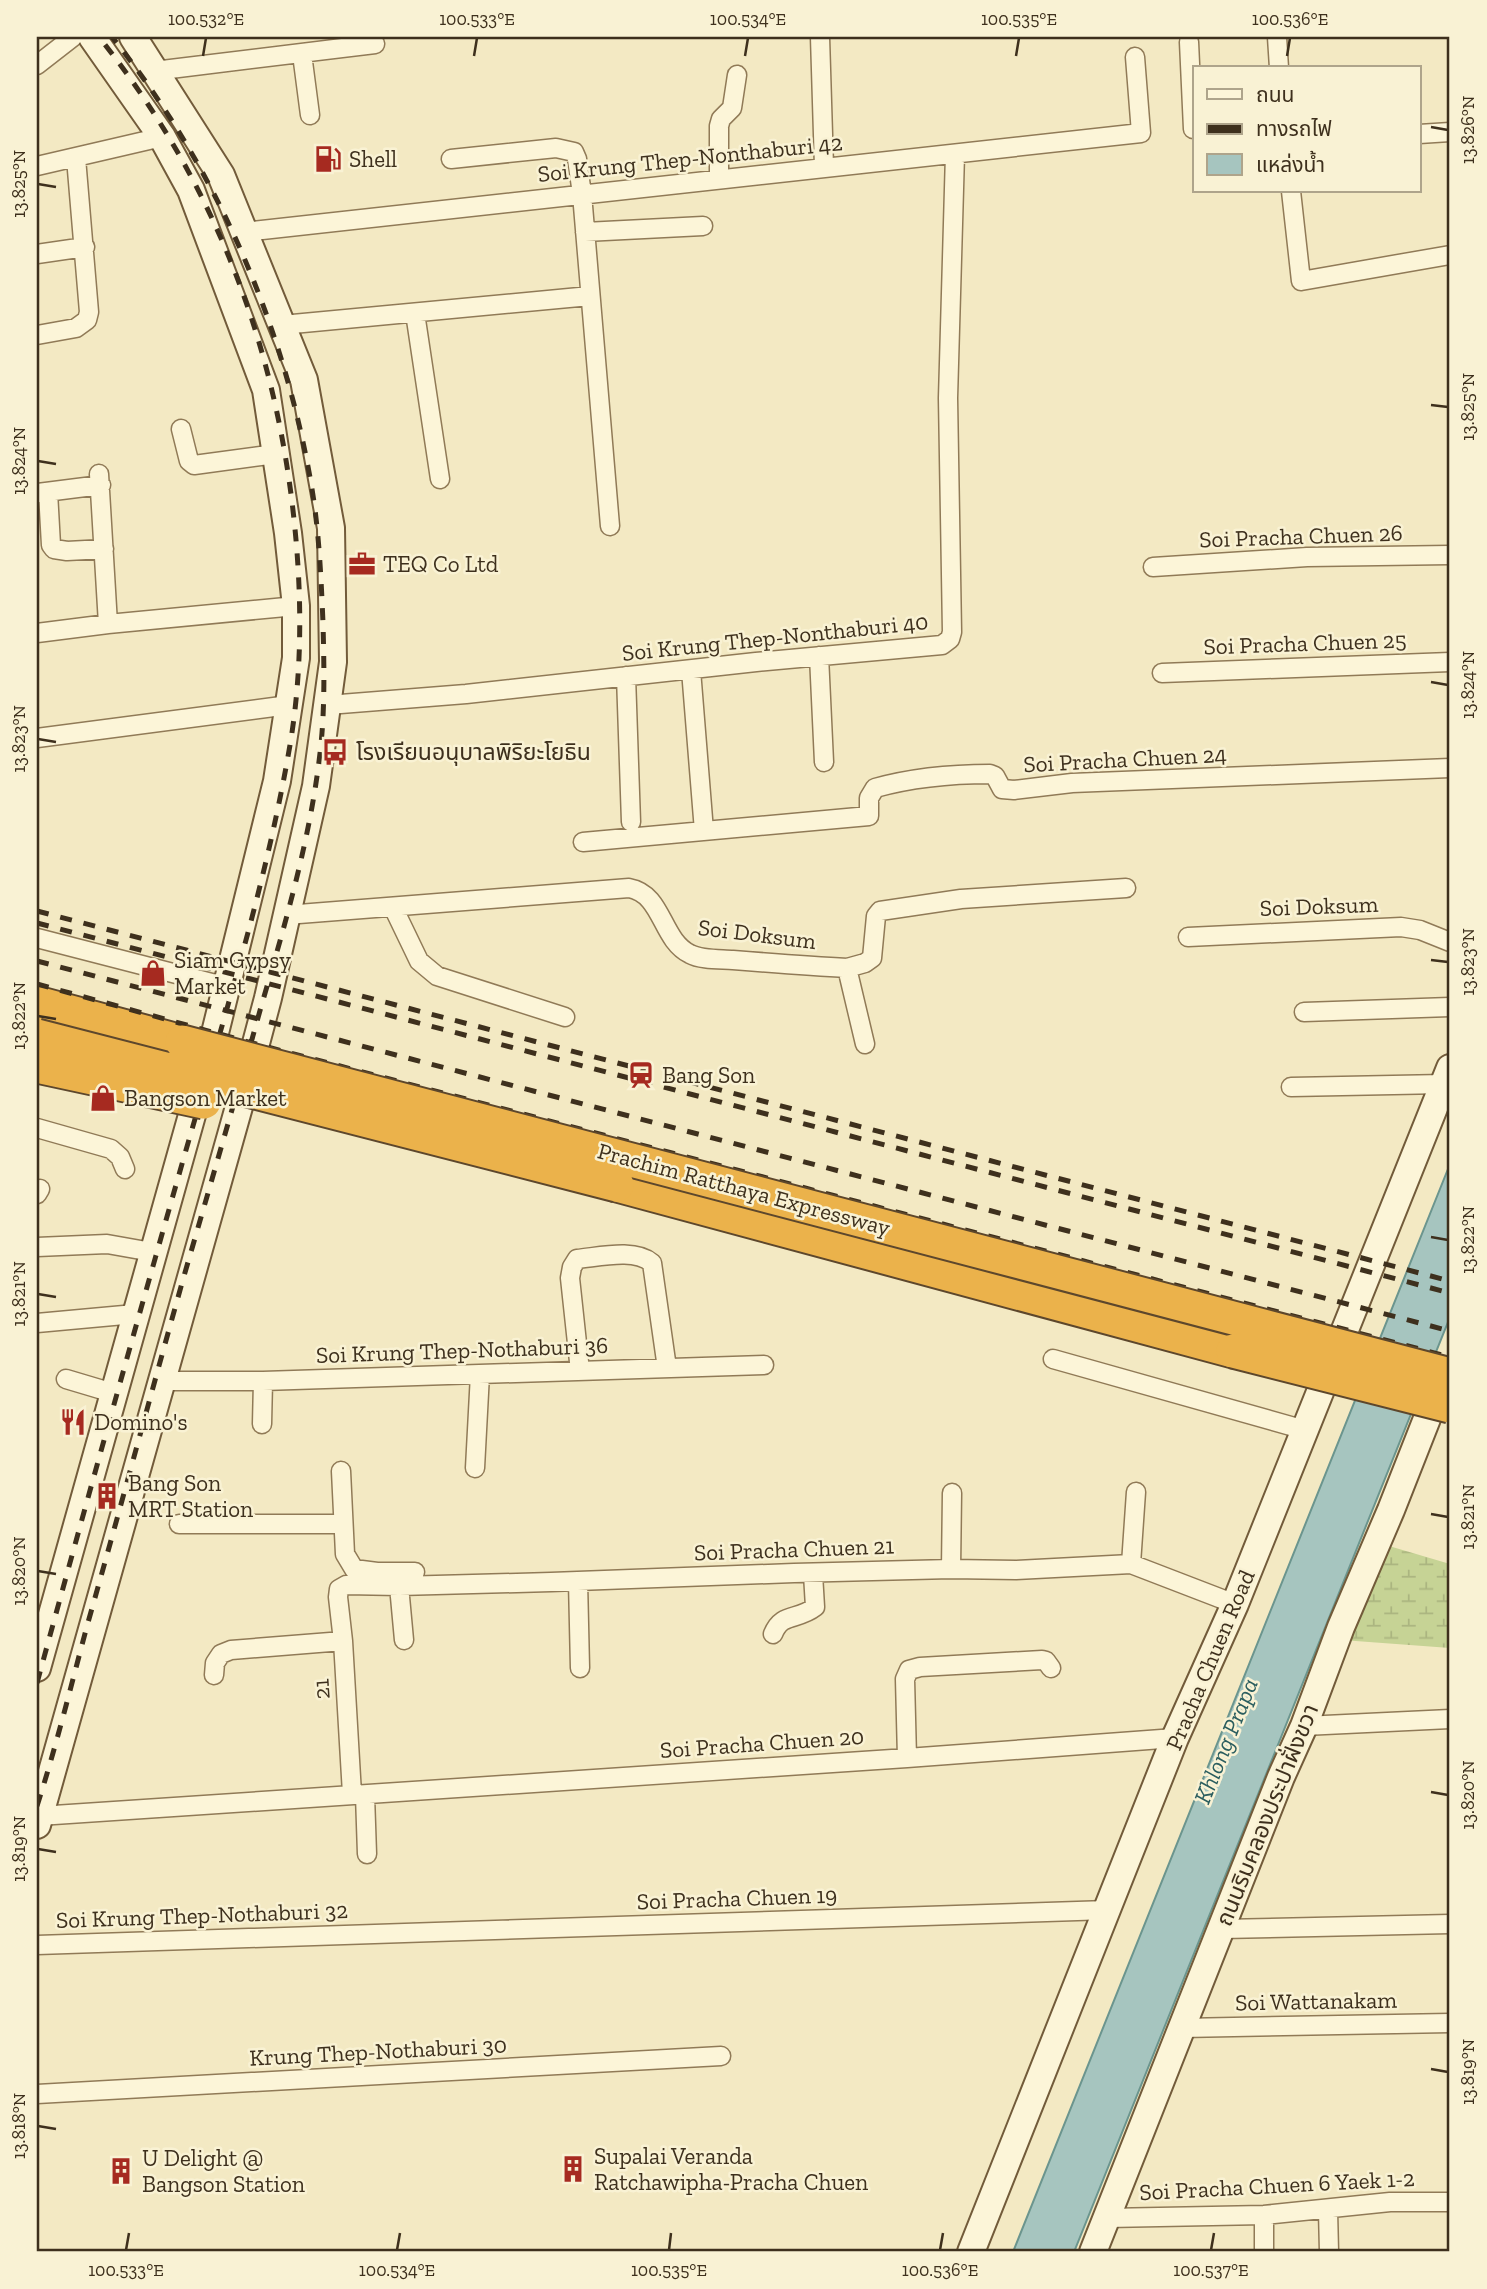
<svg xmlns="http://www.w3.org/2000/svg" width="1487" height="2289" font-family="'Zilla Slab','Noto Sans Thai',serif">
<style>
.wetland{fill:url(#wetland-marsh)}
.water{fill:#a6c5bf;stroke:#6b958e;stroke-width:2}
.lines{fill:none;stroke-linecap:round;stroke-linejoin:round}
.street-casing{stroke:#907a57;stroke-width:21}
.secondary-casing{stroke:#725b3a;stroke-width:30}
.highway-casing{stroke:#5d472c;stroke-width:37}
.street{stroke:#fcf5d8;stroke-width:18}
.secondary{stroke:#fcf5d8;stroke-width:26}
.highway{stroke:#ebb24b;stroke-width:33}
.rail{stroke:#3e301d;stroke-width:5;stroke-dasharray:12 12;stroke-linecap:butt}
.highway-bridge-casing{stroke:#5d472c;stroke-width:37;stroke-linecap:butt}
.highway-bridge{stroke:#ebb24b;stroke-width:33}
.ticks{fill:none;stroke:#3e301d;stroke-width:2.5}
.labels{text-anchor:middle;stroke-width:5;stroke-linejoin:round;paint-order:stroke}
.street-label{font-size:23px;fill:#3e301d;stroke:#f9f2d4}
.poi-label{font-size:23px;fill:#3e301d;stroke:#f9f2d4;text-anchor:start}
.water-label{font-size:24px;font-style:italic;fill:#2b5e5f;stroke:#f9f2d4}
.neatline{fill:none;stroke:#3e301d;stroke-width:2.5}
.ticks-label{font-size:18px;text-anchor:middle;fill:#3e301d}
</style>
<defs>
<pattern id="wetland-marsh" width="20" height="14" patternUnits="userSpaceOnUse" patternTransform="scale(1.75)"><rect width="20" height="14" fill="#c6d395"/><path d="M1 5h8M5 5V1M11 12h8M15 12V8" fill="none" stroke="#abb580"/></pattern>
</defs>
<rect width="100%" height="100%" fill="#f3e9c3"/>
<path class="wetland" d="M1389 1546 1450 1564V1648L1342 1640Z"/>
<path class="water" d="M1450 1164V1317L1074 2252H1013Z"/>
<g class="lines">
<defs>
<path id="street" d="M820 37 824 167
M1277 37 1279 68
M1189 42 1193 129H1195
M302 54 310 115
M37 65 73 37
M154 71 375 44
M1419 134 1450 132
M451 159 556 148 574 152 577 159 582 194 610 526
M37 166 162 137
M719 179V126L721 119 732 108 737 75
M1291 191 1301 281 1450 255
M244 232 1141 133 1135 57
M585 232 703 226
M37 254 85 247
M415 313 440 479
M282 325 590 296
M37 335 76 328 87 320 89 312 76 158
M181 429 189 461 194 465 276 454
M99 474 108 624
M48 492 51 545 54 549 67 551 104 549
M38 493 101 485
M1153 567 1307 557 1450 555
M37 633 108 624 296 606
M819 656 824 762
M691 670 704 831
M1162 673 1450 662
M626 676 631 822
M328 705 466 694 756 662 942 645 950 639 952 632 948 398 955 154
M37 738 289 705
M583 842 869 816V798L875 788C911 778 952 774 990 774L995 776 1002 789 1014 790 1072 783 1450 768
M393 907 419 961 437 976 565 1017
M286 915 629 888C663 894 661 940 690 954 701 960 720 959 733 960 771 963 809 966 847 968L865 963 872 958 876 916 880 911 961 899 1126 888
M1188 937 1401 927 1420 930 1450 942
M37 938 227 987
M847 968 865 1044
M1304 1012 1450 1007
M1291 1087 1444 1084
M37 1128 111 1149 120 1157 125 1169
M37 1194 40 1189
M37 1247 107 1244 152 1252
M37 1323 135 1314
M1053 1359 1305 1430
M580 1371 570 1278 572 1267 577 1259C599 1257 635 1248 652 1263L667 1368
M66 1379 113 1393
M161 1381H263L764 1365
M262 1424 263 1381
M475 1468 480 1374
M341 1471 345 1554 354 1569 377 1572 378 1586
M179 1524H343
M1131 1564 1136 1492
M951 1569 952 1493
M377 1572H415
M578 1581 580 1668
M399 1586 404 1640
M773 1634C782 1612 797 1621 815 1607L813 1574
M214 1675 215 1663 221 1654 231 1650 343 1641
M1304 1726 1450 1719
M907 1758 905 1679 909 1670 920 1667 1042 1660 1046 1661 1051 1668
M352 1794 343 1641 338 1597 339 1589 346 1585 399 1586 551 1582 794 1573 951 1569 1016 1570 1131 1564 1235 1604
M365 1795 367 1854
M39 1816 907 1758 1175 1738
M1222 1929 1450 1924
M37 1945 1108 1910
M1182 2028 1450 2023
M37 2094 721 2056
M1328 2210 1329 2252
M1107 2218 1264 2215 1390 2202H1450
M1264 2252V2215"/>
<path id="secondary" d="M37 1668 215 1033 277 781 296 658V606L288 533 266 390 191 190 162 137 92 37
M37 1825 242 1096 268 998 316 786 333 662 331 528 304 380 221 175 133 37
M971 2252 1175 1738 1235 1604 1450 1068
M1093 2252 1281 1777 1304 1726 1341 1627 1391 1510 1441 1383"/>
<path id="highway" d="M37 1003 182 1042
M617 1185 1233 1351"/>
</defs>
<use href="#street" class="street-casing"/>
<use href="#secondary" class="secondary-casing"/>
<use href="#highway" class="highway-casing"/>
<use href="#street" class="street"/>
<use href="#secondary" class="secondary"/>
<use href="#highway" class="highway"/>
<path class="rail" d="M37 911 1450 1281
M37 923 1450 1293
M37 961 1450 1331
M37 984 256 1044 1450 1357
M37 1683C85 1507 134 1332 184 1157 223 1021 266 885 290 745 302 674 302 600 295 529 277 345 214 181 99 37
M37 1806C56 1747 71 1686 87 1626 120 1510 151 1393 184 1276 210 1186 236 1097 261 1007 286 921 312 833 321 744 325 704 324 663 323 623 321 576 319 529 311 483 283 322 215 165 112 37"/>
<defs>
<path id="highway-bridge" d="M37 1036 617 1185
M182 1042 1450 1375
M37 1066 204 1102
M1233 1351 1450 1406"/>
</defs>
<use href="#highway-bridge" class="highway-bridge-casing"/>
<use href="#highway-bridge" class="highway-bridge"/>
</g>
<path class="ticks" d="M203 56 206 38M474 56 477 38M745 56 748 38M1016 56 1019 38M1287 56 1290 38M1431 127 1448 130M38 184 56 187M1431 405 1448 407M38 461 56 464M1431 682 1448 685M38 739 56 742M1431 960 1448 962M38 1016 56 1019M1431 1237 1448 1240M38 1294 56 1297M1431 1514 1448 1517M38 1571 56 1574M1431 1792 1448 1795M38 1849 56 1852M1431 2069 1448 2072M38 2126 56 2129M126 2250 129 2233M397 2250 400 2233M669 2250 671 2233M940 2250 943 2233M1211 2250 1214 2233"/>
<defs>
<symbol id="fuel-bare" viewBox="-9 -9 18 18"><path d="M-5.5-6h7V0h2V4h1.3V-2.5L3-4.5l.8-.8L6-3V5H2.5V1h-1V6h-7ZM-4.2-4.7v3.2H.2V-4.7Z" fill="#a62a20" stroke="#f9f2d4" stroke-width="2.5" paint-order="stroke"/></symbol>
<symbol id="office-bare" viewBox="-9 -9 18 18"><path d="M-6-3h4V-5.5h4V-3h4V5H-6ZM-1-4.5V-3h2v-1.5ZM-6 0V1H6V0Z" fill="#a62a20" stroke="#f9f2d4" stroke-width="2.5" paint-order="stroke"/></symbol>
<symbol id="bus-bare" viewBox="-9 -9 18 18"><path d="M-5-6H5V4H4V6H2V4H-2V6H-4V4H-5ZM-3.5-4V0h7V-4ZM-3.5 1.2v1.5H-2V1.2ZM2 1.2v1.5H3.5V1.2Z" fill="#a62a20" stroke="#f9f2d4" stroke-width="2.5" paint-order="stroke"/></symbol>
<symbol id="shop-bare" viewBox="-9 -9 18 18"><path d="M-5-2.5h2.3a2.7 3.5 0 0 1 5.4 0H5L5.5 6h-11ZM-1.5-2.5h3a1.5 2.3 0 0 0-3 0Z" fill="#a62a20" stroke="#f9f2d4" stroke-width="2.5" paint-order="stroke"/></symbol>
<symbol id="station-bare" viewBox="-9 -9 18 18"><path d="M-3-6H3Q5-6 5-4V2Q5 4 3 4L4.5 6H3L1.5 4h-3L-3 6H-4.5L-3 4Q-5 4-5 2V-4Q-5-6-3-6ZM-3.5-4v3h7v-3ZM-3.5 1v1.5H-2V1ZM2 1v1.5H3.5V1Z" fill="#a62a20" stroke="#f9f2d4" stroke-width="2.5" paint-order="stroke"/></symbol>
<symbol id="restaurant-bare" viewBox="-9 -9 18 18"><path d="M-5-6h1v4h1v-4h1v4h1v-4h1v5L-1.5 .5V6h-2V.5L-5-1ZM5-6V6H3V1.5H1.5Q1.5-4 5-6Z" fill="#a62a20" stroke="#f9f2d4" stroke-width="2.5" paint-order="stroke"/></symbol>
<symbol id="building-bare" viewBox="-9 -9 18 18"><path d="M-4-6H4V6H1V3H-1V6H-4ZM-2.5-4.3h1.7v1.8h-1.7ZM.8-4.3h1.7v1.8H.8ZM-2.5-1h1.7V.8h-1.7ZM.8-1h1.7V.8H.8Z" fill="#a62a20" stroke="#f9f2d4" stroke-width="2.5" paint-order="stroke"/></symbol>
</defs>
<g fill-rule="evenodd">
<use href="#fuel-bare" x="309" y="140" width="38" height="38"/>
<use href="#office-bare" x="343" y="545" width="38" height="38"/>
<use href="#bus-bare" x="316" y="733" width="38" height="38"/>
<use href="#shop-bare" x="134" y="954" width="38" height="38"/>
<use href="#station-bare" x="622" y="1056" width="38" height="38"/>
<use href="#shop-bare" x="84" y="1079" width="38" height="38"/>
<use href="#restaurant-bare" x="54" y="1403" width="38" height="38"/>
<use href="#building-bare" x="88" y="1477" width="38" height="38"/>
<use href="#building-bare" x="554" y="2150" width="38" height="38"/>
<use href="#building-bare" x="102" y="2152" width="38" height="38"/>
</g>
<g class="labels">
<g class="street-label">
<text transform="translate(690 158) rotate(-6)" y="8">Soi Krung Thep-Nonthaburi 42</text>
<text transform="translate(1301 536) rotate(-2)" y="8">Soi Pracha Chuen 26</text>
<text transform="translate(775 637) rotate(-6)" y="8">Soi Krung Thep-Nonthaburi 40</text>
<text transform="translate(1305 643) rotate(-2)" y="8">Soi Pracha Chuen 25</text>
<text transform="translate(1125 759) rotate(-3)" y="8">Soi Pracha Chuen 24</text>
<text transform="translate(1319 906) rotate(-2)" y="8">Soi Doksum</text>
<text transform="translate(757 934) rotate(7)" y="8">Soi Doksum</text>
<text transform="translate(744 1189) rotate(15)" y="8">Prachim Ratthaya Expressway</text>
<text transform="translate(462 1350) rotate(-2)" y="8">Soi Krung Thep-Nothaburi 36</text>
<text transform="translate(794 1549) rotate(-2)" y="8">Soi Pracha Chuen 21</text>
<text transform="translate(1210 1660) rotate(-67)" y="8">Pracha Chuen Road</text>
<text transform="translate(321 1689) rotate(-94)" y="8">21</text>
<text transform="translate(762 1743) rotate(-4)" y="8">Soi Pracha Chuen 20</text>
<text transform="translate(1267 1815) rotate(-68)" y="8">ถนนริมคลองประปาฝั่งขวา</text>
<text transform="translate(737 1898) rotate(-2)" y="8">Soi Pracha Chuen 19</text>
<text transform="translate(202 1915) rotate(-2)" y="8">Soi Krung Thep-Nothaburi 32</text>
<text transform="translate(1316 2001) rotate(-1)" y="8">Soi Wattanakam</text>
<text transform="translate(378 2051) rotate(-3)" y="8">Krung Thep-Nothaburi 30</text>
<text transform="translate(1277 2185) rotate(-3)" y="8">Soi Pracha Chuen 6 Yaek 1-2</text>
</g>
<g class="poi-label">
<text x="349" y="167">Shell</text>
<text x="383" y="572">TEQ Co Ltd</text>
<text x="356" y="760">โรงเรียนอนุบาลพิริยะโยธิน</text>
<text x="174" y="968">Siam Gypsy<tspan x="174" dy="26">Market</tspan></text>
<text x="662" y="1083">Bang Son</text>
<text x="124" y="1106">Bangson Market</text>
<text x="94" y="1430">Domino's</text>
<text x="128" y="1491">Bang Son<tspan x="128" dy="26">MRT Station</tspan></text>
<text x="594" y="2164">Supalai Veranda<tspan x="594" dy="26">Ratchawipha-Pracha Chuen</tspan></text>
<text x="142" y="2166">U Delight @<tspan x="142" dy="26">Bangson Station</tspan></text>
</g>
<g class="water-label">
<text transform="translate(1226 1741) rotate(-68)" y="8">Khlong Prapa</text>
</g>
</g>
<rect width="1487" height="2289" fill="none" stroke="#f9f2d4" stroke-width="77"/>
<rect x="1193" y="66" width="228" height="126" fill="#f9f2d4" stroke="#aea48b" stroke-width="2"/>
<rect x="1207" y="89" width="35" height="10" fill="#fcf5d8" stroke="#aea48b" stroke-width="2"/>
<text x="1256" y="102" font-size="21" fill="#3e301d">ถนน</text>
<rect x="1207" y="124" width="35" height="10" fill="#3e301d" stroke="#aea48b" stroke-width="2"/>
<text x="1256" y="136" font-size="21" fill="#3e301d">ทางรถไฟ</text>
<rect x="1207" y="154" width="35" height="21" fill="#a6c5bf" stroke="#aea48b" stroke-width="2"/>
<text x="1256" y="172" font-size="21" fill="#3e301d">แหล่งน้ำ</text>
<rect x="38" y="38" width="1410" height="2212" class="neatline"/>
<g class="ticks-label">
<text x="206" y="25">100.532°E</text>
<text x="477" y="25">100.533°E</text>
<text x="748" y="25">100.534°E</text>
<text x="1019" y="25">100.535°E</text>
<text x="1290" y="25">100.536°E</text>
<text transform="translate(1468 130) rotate(-90)" y="6">13.826°N</text>
<text transform="translate(19 184) rotate(-90)" y="6">13.825°N</text>
<text transform="translate(1468 407) rotate(-90)" y="6">13.825°N</text>
<text transform="translate(19 461) rotate(-90)" y="6">13.824°N</text>
<text transform="translate(1468 685) rotate(-90)" y="6">13.824°N</text>
<text transform="translate(19 739) rotate(-90)" y="6">13.823°N</text>
<text transform="translate(1468 962) rotate(-90)" y="6">13.823°N</text>
<text transform="translate(19 1016) rotate(-90)" y="6">13.822°N</text>
<text transform="translate(1468 1240) rotate(-90)" y="6">13.822°N</text>
<text transform="translate(19 1294) rotate(-90)" y="6">13.821°N</text>
<text transform="translate(1468 1517) rotate(-90)" y="6">13.821°N</text>
<text transform="translate(19 1571) rotate(-90)" y="6">13.820°N</text>
<text transform="translate(1468 1795) rotate(-90)" y="6">13.820°N</text>
<text transform="translate(19 1849) rotate(-90)" y="6">13.819°N</text>
<text transform="translate(1468 2072) rotate(-90)" y="6">13.819°N</text>
<text transform="translate(19 2126) rotate(-90)" y="6">13.818°N</text>
<text x="126" y="2276">100.533°E</text>
<text x="397" y="2276">100.534°E</text>
<text x="669" y="2276">100.535°E</text>
<text x="940" y="2276">100.536°E</text>
<text x="1211" y="2276">100.537°E</text>
</g>
</svg>
